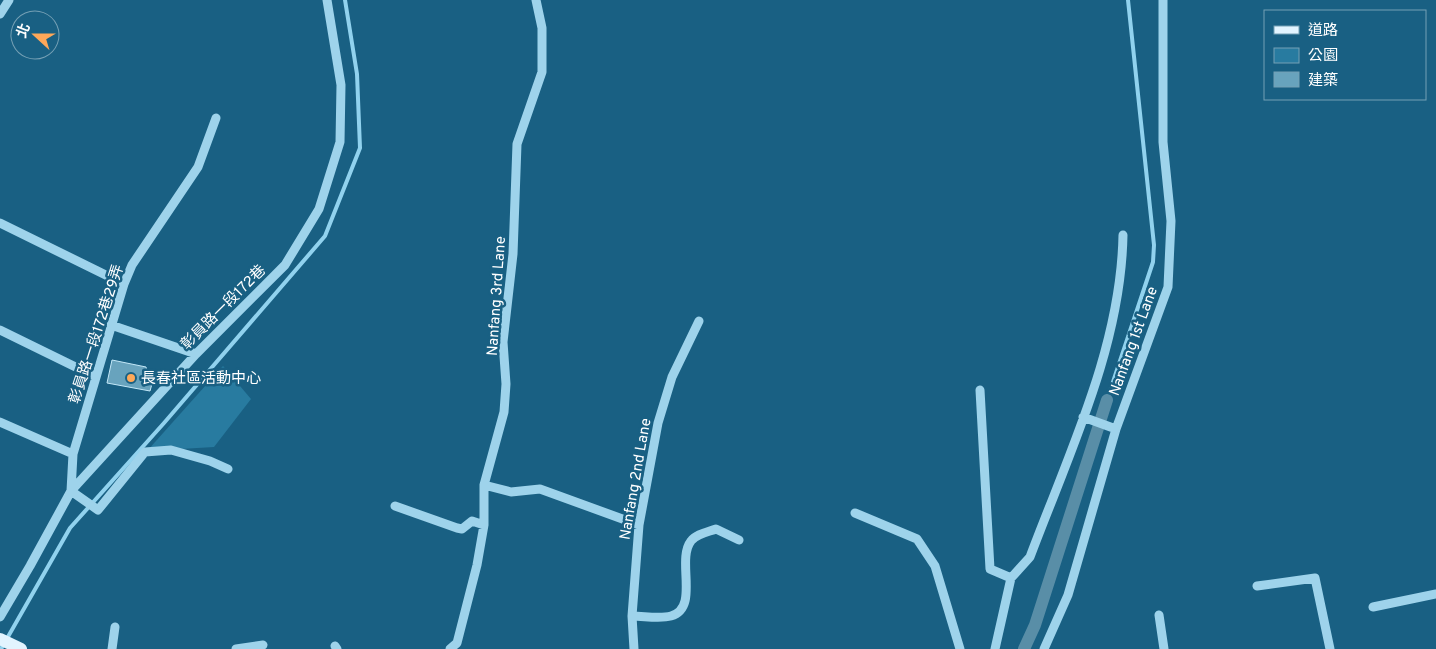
<svg xmlns="http://www.w3.org/2000/svg" width="1436" height="649" font-family="Overpass,'Noto Sans TC',sans-serif">
<style>
.green{fill:#287ba0}
.lines{fill:none;stroke-linecap:round;stroke-linejoin:round}
.stream{stroke:#91d2ee;stroke-width:4}
.canal{stroke:#598ea7;stroke-width:12}
.building{fill:#68a3bd;stroke:#c3e8f8}
.minor{stroke:#9ed3eb;stroke-width:9}
.major{stroke:#e2f4ff;stroke-width:12}
.poi-dot{fill:#fea859;stroke:#196083;stroke-width:2}
.labels{text-anchor:middle;stroke-width:5;stroke-linejoin:round;paint-order:stroke}
.street-label{font-size:15px;fill:#fff;stroke:#196083}
.poi-label{font-size:15px;fill:#fff;stroke:#196083;text-anchor:start}
</style>
<rect width="100%" height="100%" fill="#196083"/>
<path class="green" d="M223 366 251 399 214 447 147 451Z"/>
<g class="lines">
<path class="stream" d="M1107 400 1153 262 1154 245 1128 0
M1 649 70 528 164 423 325 236 360 148 357 74 345 0"/>
<path class="canal" d="M1024 649 1035 625 1107 400"/>
</g>
<path class="building" d="M112 360 146 367 147 371 155 373 150 391 107 383Z"/>
<g class="lines">
<path class="minor" d="M0 14 9 0
M216 118 198 167 132 265 124 284 73 454 71 491 98 510 145 452 171 450 210 461 228 469
M0 223 124 284
M111 325 196 354
M0 330 96 377
M980 390 990 569 1011 578
M1083 417 1116 429
M0 422 73 454
M484 485 511 492 540 489 639 525
M395 506 457 528 462 529 472 521 484 525
M855 513 917 539 935 566 960 649
M1257 586 1315 578 1330 649
M1373 607 1436 594
M1159 615 1164 649
M632 616C644 616 660 619 671 616 700 608 676 560 691 541 696 534 708 532 716 529L739 540
M0 617 30 566 71 491 196 354 285 265 319 209 340 142 341 85 327 0
M335 646 337 649
M112 649 115 627
M236 649 263 645
M450 649 457 643 477 565 484 525V485L504 412 506 384 503 342 513 254 517 144 542 72V28L536 0
M634 649 632 616 639 525 658 423 672 377 699 321
M995 649 1011 578 1030 557C1069 453 1121 347 1123 235
M1044 649 1068 595 1116 429 1168 287 1171 221 1163 142V0"/>
<path class="major" d="M0 639 21 649"/>
</g>
<circle class="poi-dot" cx="131" cy="378" r="5"/>
<g class="labels">
<g class="street-label">
<text transform="translate(496 296) rotate(-86)" y="5">Nanfang 3rd Lane</text>
<text transform="translate(223 307) rotate(-45)" y="5">彰員路一段172巷</text>
<text transform="translate(96 334) rotate(-72)" y="5">彰員路一段172巷29弄</text>
<text transform="translate(1133 341) rotate(-70)" y="5">Nanfang 1st Lane</text>
<text transform="translate(635 479) rotate(-80)" y="5">Nanfang 2nd Lane</text>
</g>
<g class="poi-label">
<text x="141" y="383">長春社區活動中心</text>
</g>
</g>
<rect x="1264" y="10" width="162" height="90" fill="#196083" stroke="#75a0b5"/>
<rect x="1274" y="26" width="25" height="8" fill="#e2f4ff" stroke="#75a0b5"/>
<text x="1308" y="35" font-size="15" fill="#ffffff">道路</text>
<rect x="1274" y="48" width="25" height="15" fill="#287ba0" stroke="#75a0b5"/>
<text x="1308" y="60" font-size="15" fill="#ffffff">公園</text>
<rect x="1274" y="72" width="25" height="15" fill="#68a3bd" stroke="#75a0b5"/>
<text x="1308" y="85" font-size="15" fill="#ffffff">建築</text>
<g transform="translate(35 35) rotate(291)"><circle r="24" fill="#196083" stroke="#75a0b5"/>
<path d="M0-4L9 19L0 12L-9 19Z" fill="#fea859"/>
<text y="-8" font-size="14" font-weight="bold" text-anchor="middle" fill="#ffffff">北</text>
</g>
</svg>
